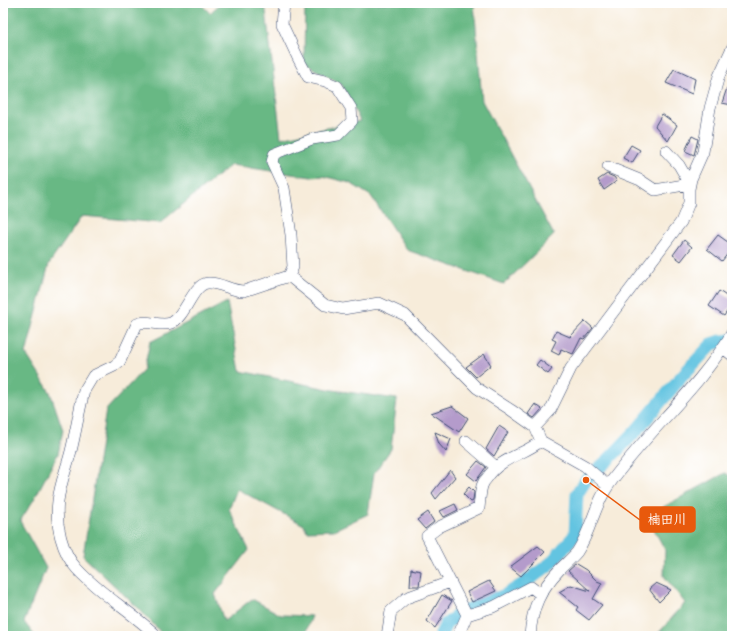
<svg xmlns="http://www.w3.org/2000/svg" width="735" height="639" font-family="Sriracha,'Klee One',sans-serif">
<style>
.forest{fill:#68b884;stroke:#427471}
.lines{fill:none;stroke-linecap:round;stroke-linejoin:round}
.river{stroke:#63c4e1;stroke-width:13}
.building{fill:#b49bcb}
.minor-casing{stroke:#3c4b71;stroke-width:12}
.minor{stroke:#fff;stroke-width:11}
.leader{fill:none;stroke:#e8590c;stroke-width:1.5}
.callout-dot{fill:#e8590c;stroke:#fff;stroke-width:1.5}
.callout{fill:#e8590c;stroke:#e8590c;stroke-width:1.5}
.callout-label{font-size:13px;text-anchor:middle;font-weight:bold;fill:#fff}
</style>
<rect width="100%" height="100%" fill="#fff"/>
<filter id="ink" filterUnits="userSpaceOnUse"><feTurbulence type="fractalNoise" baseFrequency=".025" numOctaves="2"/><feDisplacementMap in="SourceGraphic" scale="8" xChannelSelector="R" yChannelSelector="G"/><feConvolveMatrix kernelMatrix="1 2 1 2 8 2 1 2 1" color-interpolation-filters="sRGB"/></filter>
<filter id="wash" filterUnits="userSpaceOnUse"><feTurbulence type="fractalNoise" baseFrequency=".012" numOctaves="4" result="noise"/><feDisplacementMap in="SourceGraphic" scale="16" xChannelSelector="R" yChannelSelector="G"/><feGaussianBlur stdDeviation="0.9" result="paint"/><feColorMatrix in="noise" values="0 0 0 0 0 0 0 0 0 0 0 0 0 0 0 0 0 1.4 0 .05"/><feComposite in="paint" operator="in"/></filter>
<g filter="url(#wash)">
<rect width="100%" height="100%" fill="#f7ecda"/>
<path class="forest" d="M3 3H200L210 13 221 3H265L281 138 360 121 342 85 304 63 305 3H474L482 101 554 235 504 284 407 250 371 196 350 183 323 176 311 177 231 165 160 223 82 216 49 264 26 354 50 392 63 430 58 454 33 501 20 521 46 568 24 622 35 636H3Z
M227 302 240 371 333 390 397 399 391 449 374 473 368 514 334 530 307 531 304 525 237 489 229 509 249 550 215 594 224 621 252 599 281 615 312 616 304 636H164L140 610 83 556 106 410 144 369 150 342Z
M725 473 732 477V636H656L685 603 664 576 665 550 647 516Z"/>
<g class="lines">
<path class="river" d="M440 636 446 624 460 613 505 595 525 583 551 563 575 535 577 494 586 480 609 459 636 431 683 375 712 344 721 341 732 340"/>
</g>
<g id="blocks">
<path class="building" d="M674 69 695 79 692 94 666 83Z
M727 88 732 90V105L722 103Z
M662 114 677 125 668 141 655 126Z
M692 136 698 139 694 155 685 151Z
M631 145 640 150 632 163 623 158Z
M607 174 614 177 617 181 604 190 598 180Z
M718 235 732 245V248L722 261 707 249Z
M684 240 692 247 681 261 673 255Z
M719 291 732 300V304L724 316 709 306Z
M585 321 593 328 584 339 581 338 573 354 561 349 559 355 551 351 556 341 552 339 556 331 570 337Z
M484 354 491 365 476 377 466 367Z
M540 360 552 369 548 374 536 365Z
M535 404 542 409 534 418 528 414Z
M452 406 468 418 459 432 431 413Z
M499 426 508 432 494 456 486 449Z
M435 432 451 439 446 452 439 444Z
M478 461 486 467 476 481 467 474Z
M450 470 455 477 436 499 432 493Z
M469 487 474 492 473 501 471 502 463 494Z
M455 504 458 510 444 517 440 511Z
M428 512 434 522 425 529 417 520Z
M538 546 545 552 521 576 510 567Z
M576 564 586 570 597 581 602 583 593 599 602 605 589 620 576 610 578 607 559 592 571 585 590 591 568 571Z
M411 569 421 571 419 586H410Z
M489 581 496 591 472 602 467 592Z
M656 583 671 590 659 602 649 589Z
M442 595 452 601 435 628 427 621Z"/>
</g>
</g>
<g filter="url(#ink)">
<use href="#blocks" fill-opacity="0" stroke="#3c4b71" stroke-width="1"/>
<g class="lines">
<defs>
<path id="minor" d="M608 167 640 180 655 190 690 184 679 165 666 151
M289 276 315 297 325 305 343 309 379 303 405 315 477 388 511 410 535 427 541 441 585 466 608 486
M723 348 732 355
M535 427 550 411 571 368 681 222 689 203V189L691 179 703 152 710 108 719 76 732 48
M466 441 496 467
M467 615 493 607 531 587 540 594
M157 636C132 612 101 595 77 569 62 553 55 524 58 501 60 484 67 467 71 451 76 431 79 411 84 391L93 376 114 366 120 361 137 324C147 319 160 327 171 323 186 317 192 284 208 283 220 282 231 291 244 291L289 276 293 267 291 235 284 188 272 162 274 154 312 139 338 135 352 121 351 108 337 86 325 81 308 77 298 58 282 24 284 3
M387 636 391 611 406 598 450 582
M458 636 467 615 427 536 439 527 479 508C480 501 480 493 482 486 483 483 485 480 487 478 500 458 523 455 541 441
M530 636C532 607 540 590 560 569 566 563 572 558 577 552 591 531 594 506 608 486 646 432 698 390 732 333"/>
</defs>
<use href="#minor" class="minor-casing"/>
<use href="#minor" class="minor"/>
</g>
</g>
<path class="leader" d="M586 480L640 520"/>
<circle class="callout-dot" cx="586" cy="480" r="4"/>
<rect class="callout" x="640" y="507" width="55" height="25" rx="4"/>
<g class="callout-label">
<text x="667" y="524">楠田川</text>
</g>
<rect width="735" height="639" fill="none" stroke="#fff" stroke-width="16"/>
</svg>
